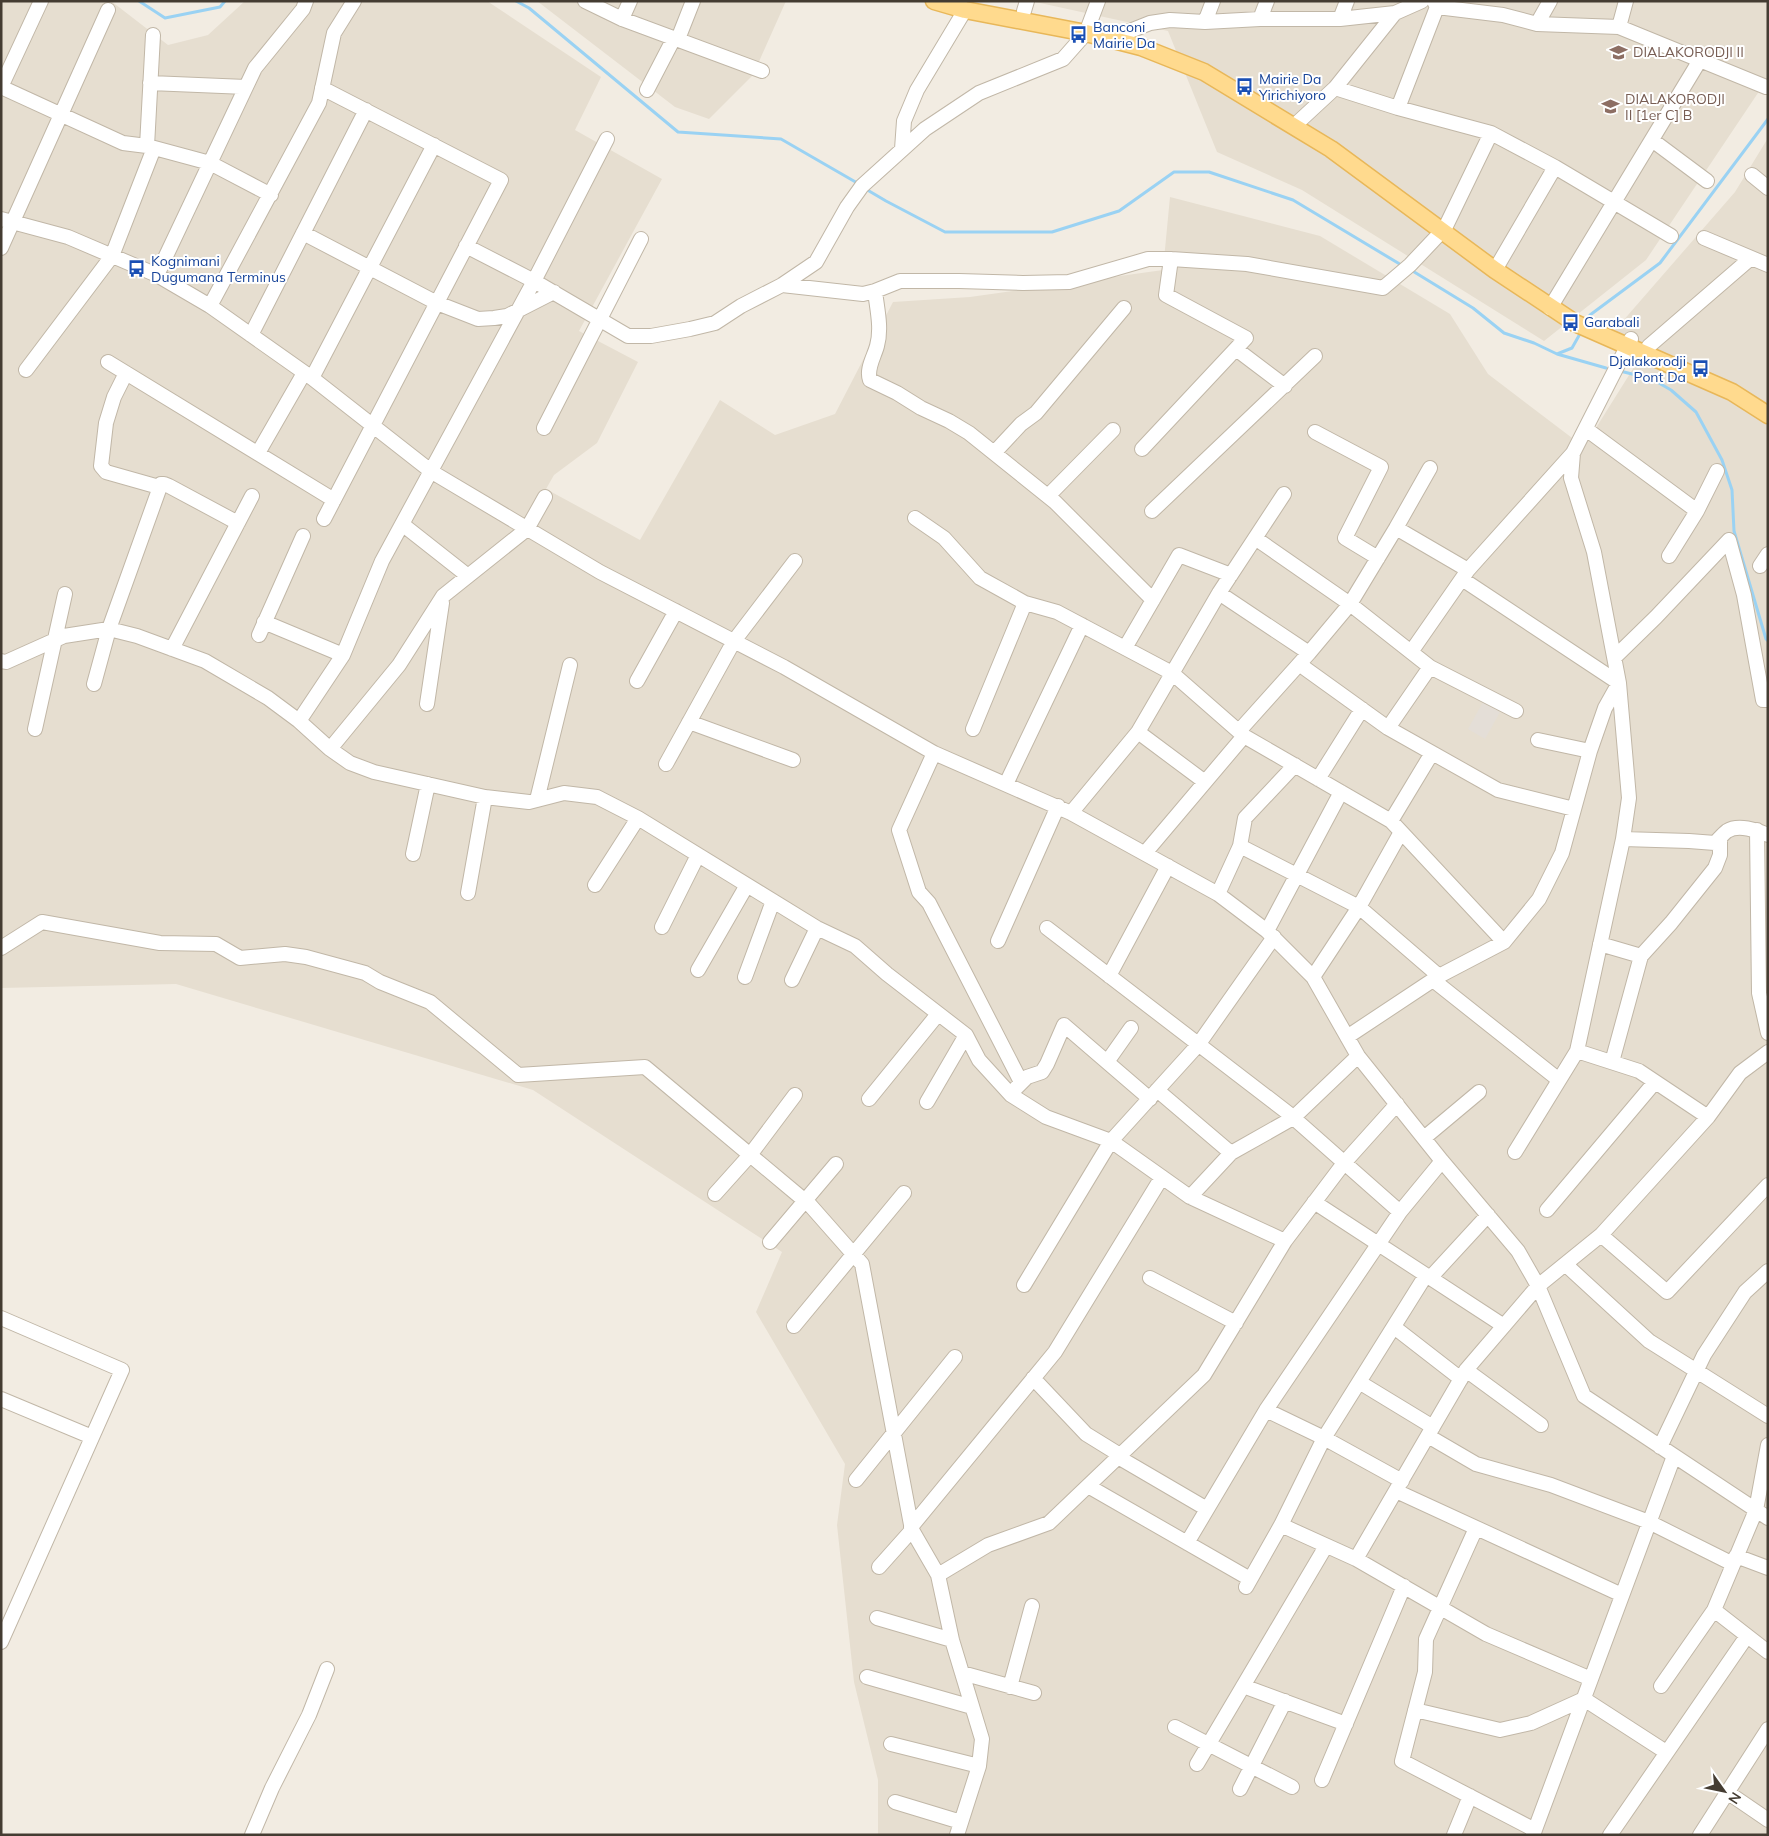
<svg xmlns="http://www.w3.org/2000/svg" width="1769" height="1836" font-family="Mulish,sans-serif">
<style>
.residential{fill:#e6ded0}
.industrial{fill:#e4ded7}
.lines{fill:none;stroke-linecap:round;stroke-linejoin:round}
.stream{stroke:#9ad2f3;stroke-width:3}
.minor-casing{stroke:#c1b7a7;stroke-width:16}
.major-casing{stroke:#e8b759;stroke-width:19}
.minor{stroke:#fff;stroke-width:14}
.major{stroke:#ffda8e;stroke-width:16}
.labels{text-anchor:middle;stroke-width:4;stroke-linejoin:round;paint-order:stroke}
.transit-label{font-size:14px;fill:#164399;stroke:#fff;text-anchor:start}
.education-label{font-size:14px;fill:#785e54;stroke:#fff;text-anchor:start}
</style>
<rect width="100%" height="100%" fill="#f2ece2"/>
<path class="residential" d="M1 1H111L168 45 208 35 245 1H487L601 77 575 130 662 179 579 331 638 362 597 443 554 475 546 489 640 540 720 400 775 435 835 414 893 302 970 297 1163 270 1170 197 1320 236 1450 314 1488 374 1584 447 1641 356 1615 330 1735 192 1768 138V1835H878V1780L854 1682 837 1525 845 1464 756 1312 782 1252 533 1090 176 984 1 988Z
M537 1H786L753 75 709 119 675 107Z
M1031 1H1768V78L1646 260 1544 341 1302 190 1217 152 1168 31Z"/>
<path class="industrial" d="M1483 702 1500 712 1485 739 1468 729Z"/>
<g class="lines">
<path class="stream" d="M139 1 165 18 220 7 225 1
M516 1 529 8 678 132 781 139 859 184
M864 188 886 201 945 232H1052L1119 211 1174 172H1209L1293 200 1403 266
M1411 270 1473 308 1504 333 1534 343 1557 354 1606 368
M1586 322 1590 315 1660 263 1768 119
M1557 354 1572 348 1581 332
M1620 371 1652 379 1671 390 1696 412 1722 460 1732 490 1734 531 1766 639 1768 641"/>
<defs>
<path id="minor" d="M585 1 622 19 762 71
M1437 7 1503 15 1537 24 1619 27 1766 87
M1024 11 1027 1
M622 19 630 1
M1260 19 1267 1
M1340 19 1347 1
M1205 22 1213 1
M1537 24 1550 1
M1619 27 1626 1
M678 39 693 1
M1110 39 1150 23 1170 20 1205 22 1260 19H1340L1395 13 1422 1
M150 83 246 87
M1 87 123 143 147 146 210 163 271 195
M1 87 41 1
M322 88 501 180 324 519
M1335 88 1398 108 1491 133 1555 167 1671 236
M647 90 674 38
M1398 108 1437 7 1434 1
M1294 126 1335 88 1395 13
M1652 140 1707 181
M147 146 153 35
M902 149 904 121 917 90 965 10
M1752 175 1768 188
M1 219 68 237 157 275 210 306 312 378 432 472 600 572 784 667 934 753 1071 813 1218 894 1267 931 1313 977 1358 1056 1442 1161 1518 1251 1538 1286 1584 1396 1768 1518
M303 233 437 303 478 319 494 318 507 316 554 292
M1704 238 1768 265
M466 246 534 281 607 139
M1 248 108 10
M1495 270 1555 167
M157 275 255 68 303 9 306 1
M782 285 863 294 875 291 900 281H959L1023 283 1069 282 1148 259H1171L1247 264 1383 288 1410 265 1445 228 1491 133
M875 291C877 309 882 328 877 346 874 357 866 369 870 380L897 393 921 408 949 421 969 433 1055 502 1153 600
M210 306 319 103 334 33 354 1
M1550 308 1700 60
M251 335 366 110
M1236 349 1285 386
M1645 354 1649 346 1751 258
M108 362 334 500
M26 370 112 256 154 148
M126 373 114 397 106 423 101 466 106 472 159 487
M312 378 434 145
M544 428 641 239
M1586 429 1697 511
M1315 432 1381 467 1345 538 1378 558
M1142 449 1246 338 1166 295 1171 259
M258 453 304 373
M994 453 1021 424 1036 413 1124 308
M1048 496 1113 430
M1152 511 1315 356
M915 518 944 538 980 578 1025 603 1057 612 1172 673 1244 736 1391 821 1504 942
M402 524 468 576
M1396 528 1468 570
M1255 538 1350 604 1430 667 1516 711
M1729 540 1744 595 1763 700H1768
M1669 556 1697 511 1717 471
M1760 566 1768 554
M1462 579 1619 683 1629 798 1623 839 1577 1051 1515 1152
M1219 593 1309 653
M264 622 343 655
M259 635 303 536
M1125 648 1179 555 1231 575
M172 649 252 496
M1411 652 1468 570 1573 453
M1615 657 1656 617 1729 540
M1 661 6 662 64 636 109 629 137 636 205 661 268 698 299 721 343 655 382 561 534 281 628 336H651L690 329 715 323 741 306 782 285 816 262 847 207 862 186 925 129 979 93 1063 59 1086 33 1098 1
M1299 664 1388 728 1498 790 1574 809
M637 681 676 611
M94 684 109 629 161 484H164L169 486 238 523
M427 704 442 603
M299 721 330 749 350 763 374 772 485 797 529 802 564 793 597 797 638 818 817 928 855 946 887 974 966 1035 979 1060 1011 1095 1046 1117 1111 1141 1190 1197 1285 1241
M689 722 793 760
M1388 728 1430 667
M35 729 65 594
M973 729 1025 603
M1239 731 1309 653 1350 604 1396 528 1430 468
M1138 732 1205 782
M1538 740 1590 751
M330 749 399 665 443 596 527 529 545 497
M934 753 899 830 919 892 929 903 1021 1082
M666 764 734 641 795 561
M1318 779 1362 709
M1006 784 1082 625
M537 800 570 665
M1071 813 1138 732 1219 593 1284 494
M1391 821 1432 753
M1757 830 1759 993 1768 1033
M1623 839 1689 841 1715 843C1719 839 1723 834 1727 831 1738 824 1757 830 1768 835
M1240 846 1359 907 1439 976
M1145 853 1244 736
M413 854 428 784
M595 885 638 818
M468 893 485 797
M1218 894 1240 846 1245 818 1295 765
M662 927 698 855
M1047 928 1288 1113 1400 1212
M1267 931 1341 792
M998 941 1058 806
M1600 944 1641 956
M1 948 42 922 160 943 216 944 240 958 285 954 306 957 365 973 380 982 430 1002 518 1075 645 1067 810 1205 862 1264 912 1530 938 1575 952 1640 982 1739 979 1766 957 1835
M698 970 747 885
M1109 976 1168 866
M745 977 773 901
M1313 977 1359 907 1401 832
M792 980 817 928
M1433 980 1559 1080
M1347 1037 1439 976 1504 942 1539 899 1562 853 1590 751 1605 708 1619 683 1594 552 1571 478 1573 453 1631 339
M1577 1051 1639 1071 1708 1117
M1107 1062 1131 1028
M1612 1062 1641 956 1671 923 1715 868 1720 855V839
M1016 1088 1027 1077 1042 1072 1047 1064 1064 1025 1150 1099
M1157 1090 1231 1153
M869 1099 938 1014
M927 1102 966 1035
M1424 1138 1479 1092
M715 1194 750 1155 795 1095
M1190 1197 1231 1153 1293 1118 1358 1056
M1314 1202 1504 1326
M1547 1210 1655 1082
M1601 1235 1667 1292 1768 1185
M770 1242 836 1164
M1565 1264 1649 1341 1768 1416
M1150 1278 1236 1323
M1430 1278 1488 1215
M1024 1285 1111 1141 1198 1045 1274 937
M1 1318 122 1370 1 1642
M794 1326 904 1193
M1394 1327 1461 1379
M1466 1370 1541 1425
M1033 1378 1086 1434 1120 1455
M1359 1382 1433 1427
M1 1399 92 1437
M1266 1410 1324 1438 1402 1481
M1428 1436 1476 1464 1551 1485 1649 1522 1733 1564
M1660 1447 1704 1355 1745 1292 1768 1271
M1118 1457 1207 1509
M856 1480 955 1357
M1088 1486 1250 1579
M1396 1491 1622 1595
M1281 1525 1356 1559 1486 1634 1591 1679
M911 1527 1055 1352 1162 1177
M1476 1528 1426 1639 1425 1672 1402 1761 1535 1830
M1187 1543 1266 1410 1400 1212 1442 1161
M1736 1556 1768 1568
M1356 1559 1466 1370 1538 1286 1601 1235 1708 1117 1740 1073 1768 1052
M879 1567 912 1530
M938 1575 988 1545 1049 1523 1204 1375 1285 1241 1344 1163 1397 1104
M1246 1587 1281 1525 1324 1438 1426 1275
M1714 1610 1768 1652
M877 1618 952 1640
M962 1673 1034 1693
M867 1677 972 1707
M1243 1686 1346 1724
M1661 1686 1714 1610 1756 1510 1768 1445
M1010 1687 1032 1606
M1415 1710 1500 1730 1531 1723 1584 1699 1666 1752
M1175 1727 1292 1787
M891 1744 979 1766
M1197 1764 1326 1546
M1322 1780 1404 1586
M1240 1789 1285 1701
M1727 1792 1768 1820
M895 1802 961 1822
M252 1835 272 1788 309 1715 327 1669
M1454 1835 1470 1796
M1533 1835 1674 1456
M1610 1835 1747 1636
M1700 1835 1768 1729"/>
<path id="major" d="M934 1 965 10 1086 33 1141 47 1204 72 1331 149 1495 270 1575 323 1732 392 1768 415"/>
</defs>
<use href="#minor" class="minor-casing"/>
<use href="#major" class="major-casing"/>
<use href="#minor" class="minor"/>
<use href="#major" class="major"/>
</g>
<defs>
<symbol id="bus-bare" viewBox="-9 -9 18 18"><path d="M-5-6H5V4H4V6H2V4H-2V6H-4V4H-5ZM-3.5-4V0h7V-4ZM-3.5 1.2v1.5H-2V1.2ZM2 1.2v1.5H3.5V1.2Z" fill="#1a4fb4" stroke="#fff" stroke-width="2.5" paint-order="stroke"/></symbol>
<symbol id="school-bare" viewBox="-9 -9 18 18"><path d="M0-5L7-2L0 1L-7-2ZM-4 1L0 2.5L4 1V4Q0 6-4 4Z" fill="#8d6e63" stroke="#fff" stroke-width="2.5" paint-order="stroke"/></symbol>
</defs>
<g fill-rule="evenodd">
<use href="#bus-bare" x="1066" y="22" width="25" height="25"/>
<use href="#school-bare" x="1606" y="40" width="25" height="25"/>
<use href="#bus-bare" x="1232" y="74" width="25" height="25"/>
<use href="#school-bare" x="1598" y="94" width="25" height="25"/>
<use href="#bus-bare" x="124" y="256" width="25" height="25"/>
<use href="#bus-bare" x="1558" y="310" width="25" height="25"/>
<use href="#bus-bare" x="1688" y="356" width="25" height="25"/>
</g>
<g class="labels">
<g class="transit-label">
<text x="1093" y="32">Banconi<tspan x="1093" dy="16">Mairie Da</tspan></text>
<text x="1259" y="84">Mairie Da<tspan x="1259" dy="16">Yirichiyoro</tspan></text>
<text x="151" y="266">Kognimani<tspan x="151" dy="16">Dugumana Terminus</tspan></text>
<text x="1584" y="327">Garabali</text>
<text x="1686" y="366" text-anchor="end">Djalakorodji<tspan x="1686" dy="16">Pont Da</tspan></text>
</g>
<g class="education-label">
<text x="1633" y="57">DIALAKORODJI II</text>
<text x="1625" y="104">DIALAKORODJI<tspan x="1625" dy="16">II [1er C] B</tspan></text>
</g>
</g>
<rect width="1769" height="1836" fill="none" stroke="#443c32" stroke-width="5"/>
<g transform="translate(1724 1791) rotate(123)" stroke="#ffffff" stroke-width="4" paint-order="stroke">
<path d="M0-4L9 19L0 12L-9 19Z" fill="#443c32"/>
<text y="-8" font-size="14" font-weight="bold" text-anchor="middle" fill="#443c32">N</text>
</g>
</svg>
